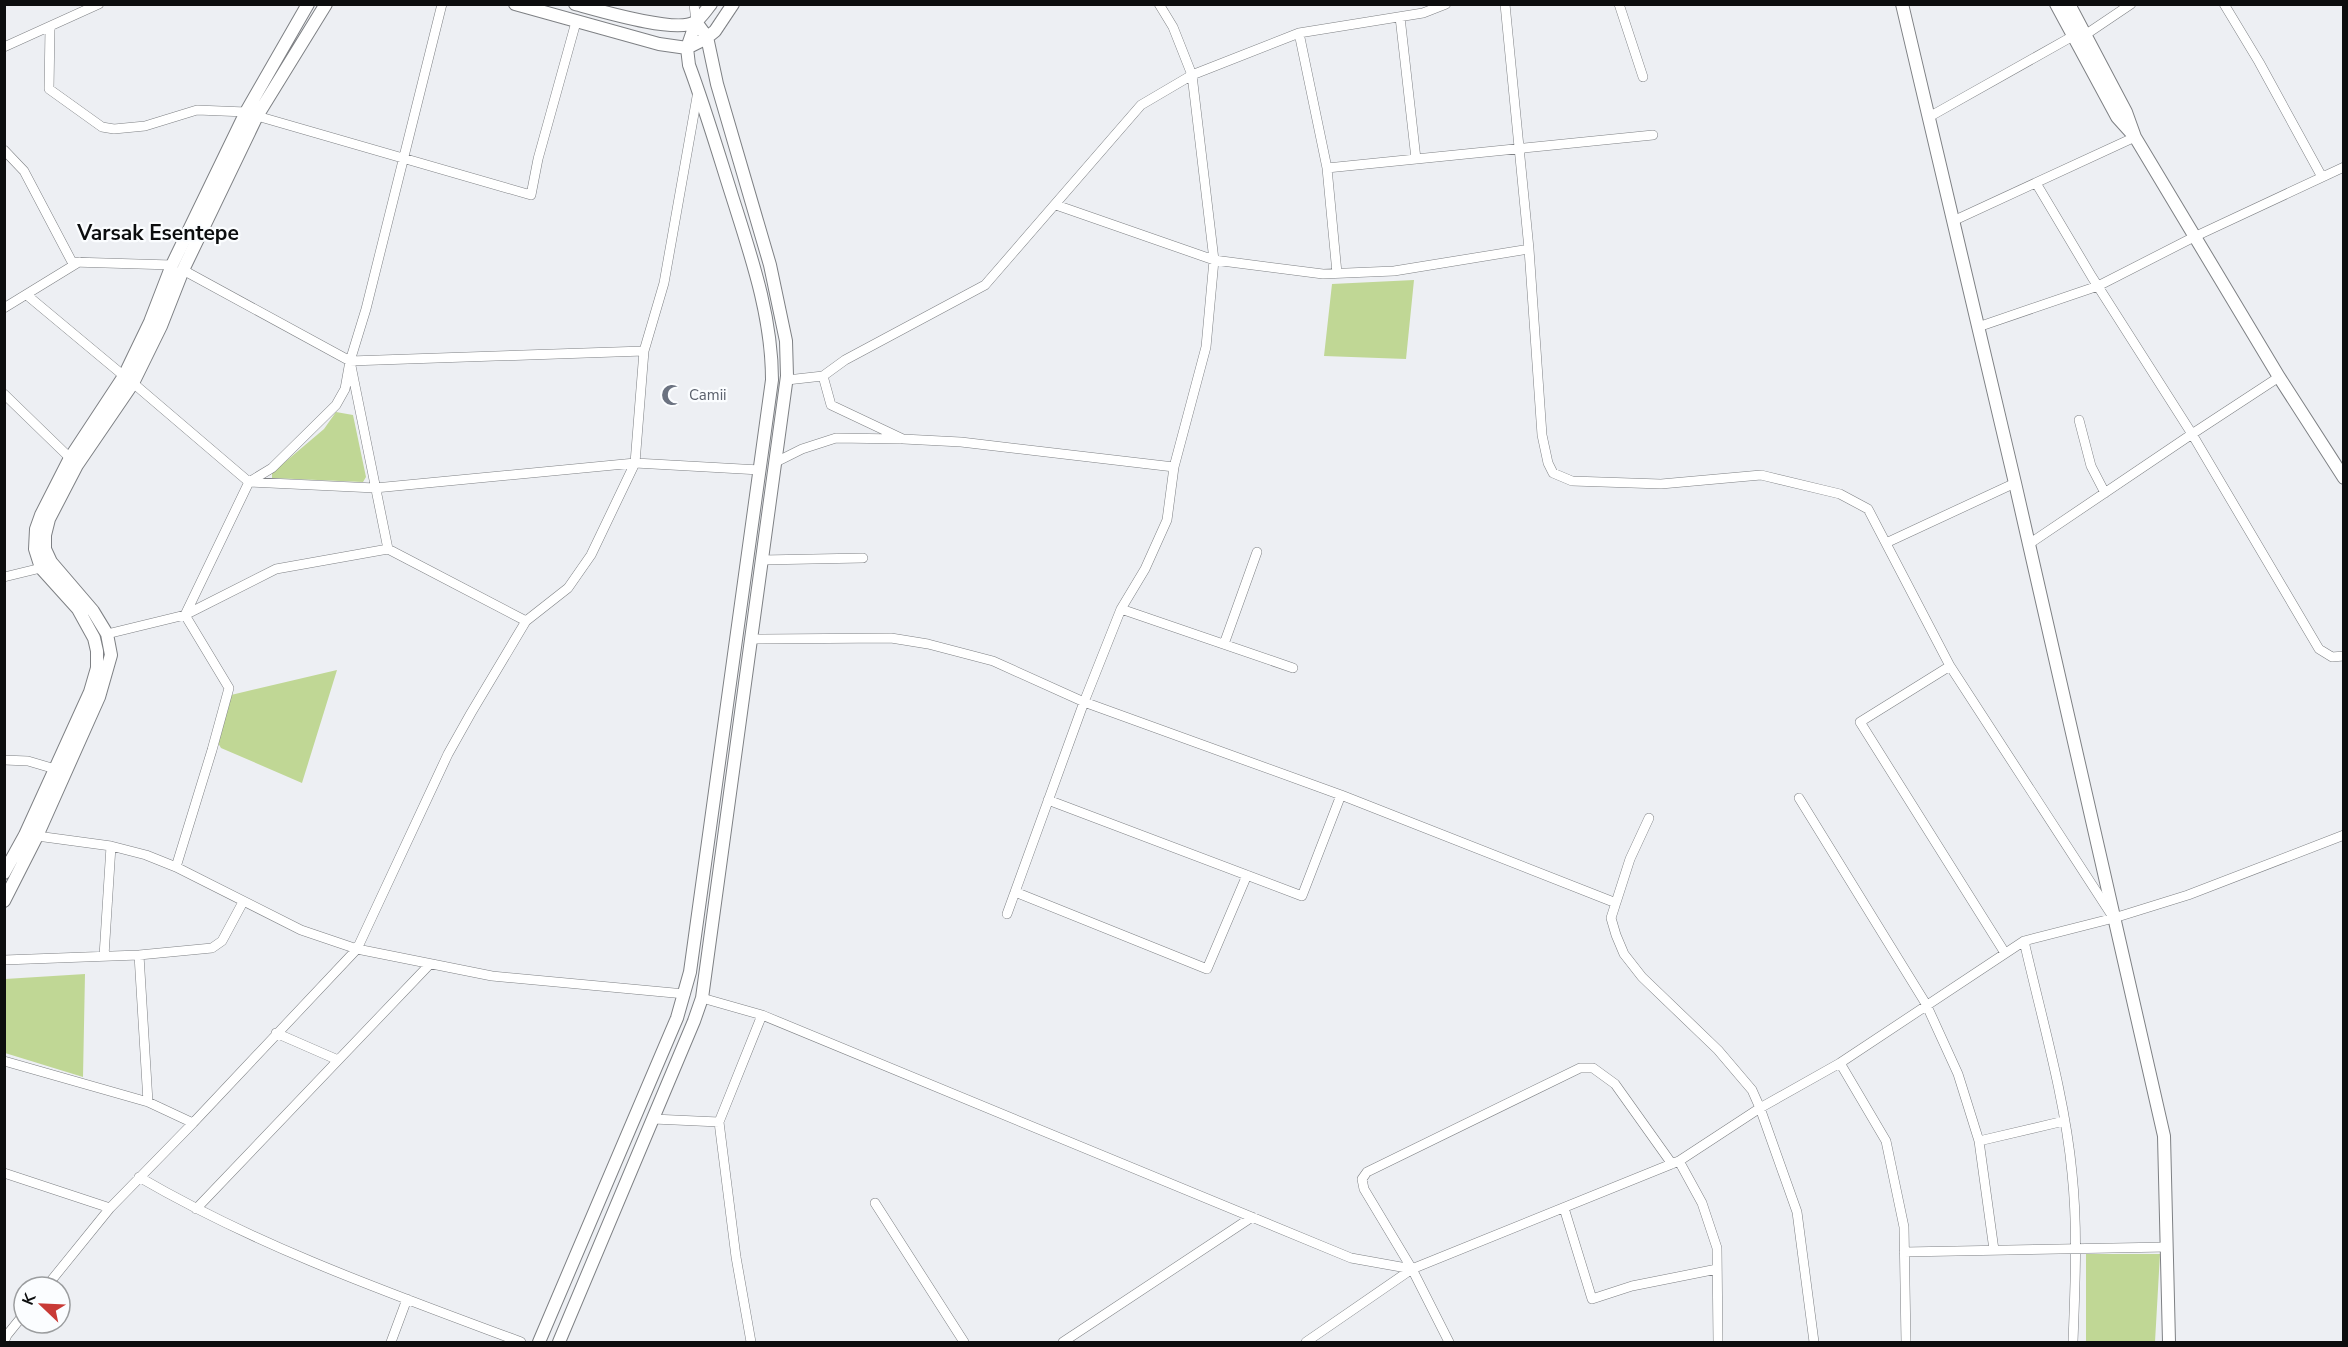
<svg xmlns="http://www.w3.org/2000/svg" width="2348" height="1347" font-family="'Nunito Sans',sans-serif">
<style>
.green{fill:#c0d795}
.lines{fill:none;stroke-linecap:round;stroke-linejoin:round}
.street-casing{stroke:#7e8084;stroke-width:10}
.secondary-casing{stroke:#7e8084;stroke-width:14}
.street{stroke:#fff;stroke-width:9}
.secondary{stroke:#fff;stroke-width:12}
.labels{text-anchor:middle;stroke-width:4.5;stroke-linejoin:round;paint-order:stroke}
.worship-label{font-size:15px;fill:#5b616d;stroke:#fbfdff;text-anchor:start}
.district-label{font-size:21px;font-weight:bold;fill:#0c0d0e;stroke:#fbfdff}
</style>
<rect width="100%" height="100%" fill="#edeff3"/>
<path class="green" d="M1414 280 1406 359 1324 356 1332 284Z
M336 412 353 415 366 477 363 482 272 478V473L324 429Z
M337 670 302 783 221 748 218 743 231 695Z
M85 974 83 1077 5 1053V979Z
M2086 1254H2160L2155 1342H2086Z"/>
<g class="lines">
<defs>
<path id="street" d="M694 4 696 22
M1505 4 1529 249 1542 435 1548 463 1553 473 1572 481 1661 484 1761 475 1840 494 1868 509 1950 666 2111 914
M1619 4 1643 77
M2224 4 2259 62 2322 177
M1400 17 1416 159
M50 28 49 89 102 127 114 129 145 126 197 110 246 112
M1299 33 1327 168 1337 273
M2085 35 2131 4
M4 47 99 4
M257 116 531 195 538 159 576 22
M1929 117 2073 36
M4 150 24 171 72 262 172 265
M1327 168 1653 135
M2036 183 2092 277 2192 434 2319 649 2332 657 2344 656
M1056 205 1214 260 1323 274 1394 271 1529 249
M1953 221 2135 137
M183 270 350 361 388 549 526 621
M28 296 124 376
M4 308 79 262
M1978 327 2098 286 2194 237 2344 167
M350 361 644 351
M823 376 831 405 903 439 961 442 1174 467
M787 380 823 376 845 360 985 285 1141 105 1192 75 1299 33 1423 13 1446 4
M133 383 249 482 375 488 635 463 760 470
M4 394 70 458
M2079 420 2091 466 2105 493
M776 462 802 449 836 438 900 439
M1886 543 2015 483
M2029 544 2192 434 2279 377
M762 560 863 558
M4 577 41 568
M1121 609 1293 668
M107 634 185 615 276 569 388 549
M751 639 891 638 928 644 993 661 1084 702 1341 795 1616 903
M1224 644 1257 552
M1950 666 1860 722 2005 953
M4 760 28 761 55 769
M1799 798 1926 1004 1958 1074 1979 1141 1994 1250
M1048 800 1302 896 1341 795
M1649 818 1630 859 1611 918 1616 935 1624 954 1642 977 1718 1050 1752 1090 1760 1108 1797 1212 1814 1342
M37 836 111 846 146 855 176 867 301 930 357 949 492 976 685 994
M176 867 212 750 229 688 185 615 249 482 272 468 336 405 345 389 350 361 366 309 442 4
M1015 892 1207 969 1247 875
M1007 914 1084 702 1121 609 1145 569 1167 520 1174 467 1206 347 1214 260 1192 75 1173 27 1159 4
M2024 941C2041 1016 2065 1097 2072 1173 2078 1230 2075 1286 2073 1342
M139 955 148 1102
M104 956 111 846
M4 960 139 955 212 948 222 941 243 902
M702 998 762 1015 1351 1258 1412 1269 1679 1161 1760 1108 1840 1063 2024 941 2114 918 2188 895 2344 835
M276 1033 338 1060
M4 1061 148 1102 193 1123 357 949 448 754 471 713 526 621 568 588 591 555 635 463 644 351 664 283 698 91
M1840 1063 1886 1141 1904 1227 1906 1342
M653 1119 719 1122
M1979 1141 2064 1121
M1679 1161 1702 1203 1717 1248 1718 1342
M4 1173 110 1208 193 1123
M139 1177C259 1247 392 1294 521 1342
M875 1203 964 1342
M1564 1208 1592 1299 1632 1286 1717 1269
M196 1209 430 964
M1904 1252 2167 1247
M46 1287 110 1208
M4 1342 7 1335 24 1314
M391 1342 407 1299
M751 1342 736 1257 719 1122 762 1015
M1063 1342 1252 1217
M1306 1342 1412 1269
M1449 1342 1412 1269 1364 1189 1362 1179 1367 1172 1580 1068H1593L1615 1084 1672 1164"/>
<path id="secondary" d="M515 4 659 44 687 48 705 39 715 31 733 4
M575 4C598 10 676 34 695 22 701 18 706 10 711 4
M1902 4 2015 483 2164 1136 2169 1342
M2056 4 2117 117 2135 137 2126 112 2069 4
M2135 137 2279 377 2344 478
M4 873 25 835 90 692 97 668V651L94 638 78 609 41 568 35 549 36 529 41 515 70 458 124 376 150 322 172 265 246 112 308 4
M4 901 37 836 99 697 111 655 107 634 93 611 51 562 45 549V535L49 519 77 465 133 383 161 326 183 270 257 116 326 4
M539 1342 677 1018 690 972 772 380C772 316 751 256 732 196 718 152 705 108 689 65L687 48 696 22
M559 1342 694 1021 702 998 787 376 786 341 770 265 717 84 707 37 696 22"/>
</defs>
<use href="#street" class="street-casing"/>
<use href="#secondary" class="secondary-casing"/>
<use href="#street" class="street"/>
<use href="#secondary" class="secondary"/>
</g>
<defs>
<symbol id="mosque-bare" viewBox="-9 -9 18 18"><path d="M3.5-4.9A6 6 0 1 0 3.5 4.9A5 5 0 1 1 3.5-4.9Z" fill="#6b7280" stroke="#fbfdff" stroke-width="2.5" paint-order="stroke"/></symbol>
</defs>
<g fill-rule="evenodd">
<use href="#mosque-bare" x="657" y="380" width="30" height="30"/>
</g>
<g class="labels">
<g class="worship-label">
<text x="689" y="400">Camii</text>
</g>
<g class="district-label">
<text x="158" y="240">Varsak Esentepe</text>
</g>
</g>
<rect width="2348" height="1347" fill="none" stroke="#0c0d0e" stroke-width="12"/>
<g transform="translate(42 1305) rotate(293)"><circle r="28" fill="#fbfdff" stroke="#9b9d9f" stroke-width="1.5"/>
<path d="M0-4.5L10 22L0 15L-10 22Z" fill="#c83a36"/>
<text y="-9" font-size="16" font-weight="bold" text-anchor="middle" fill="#0c0d0e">K</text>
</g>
</svg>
